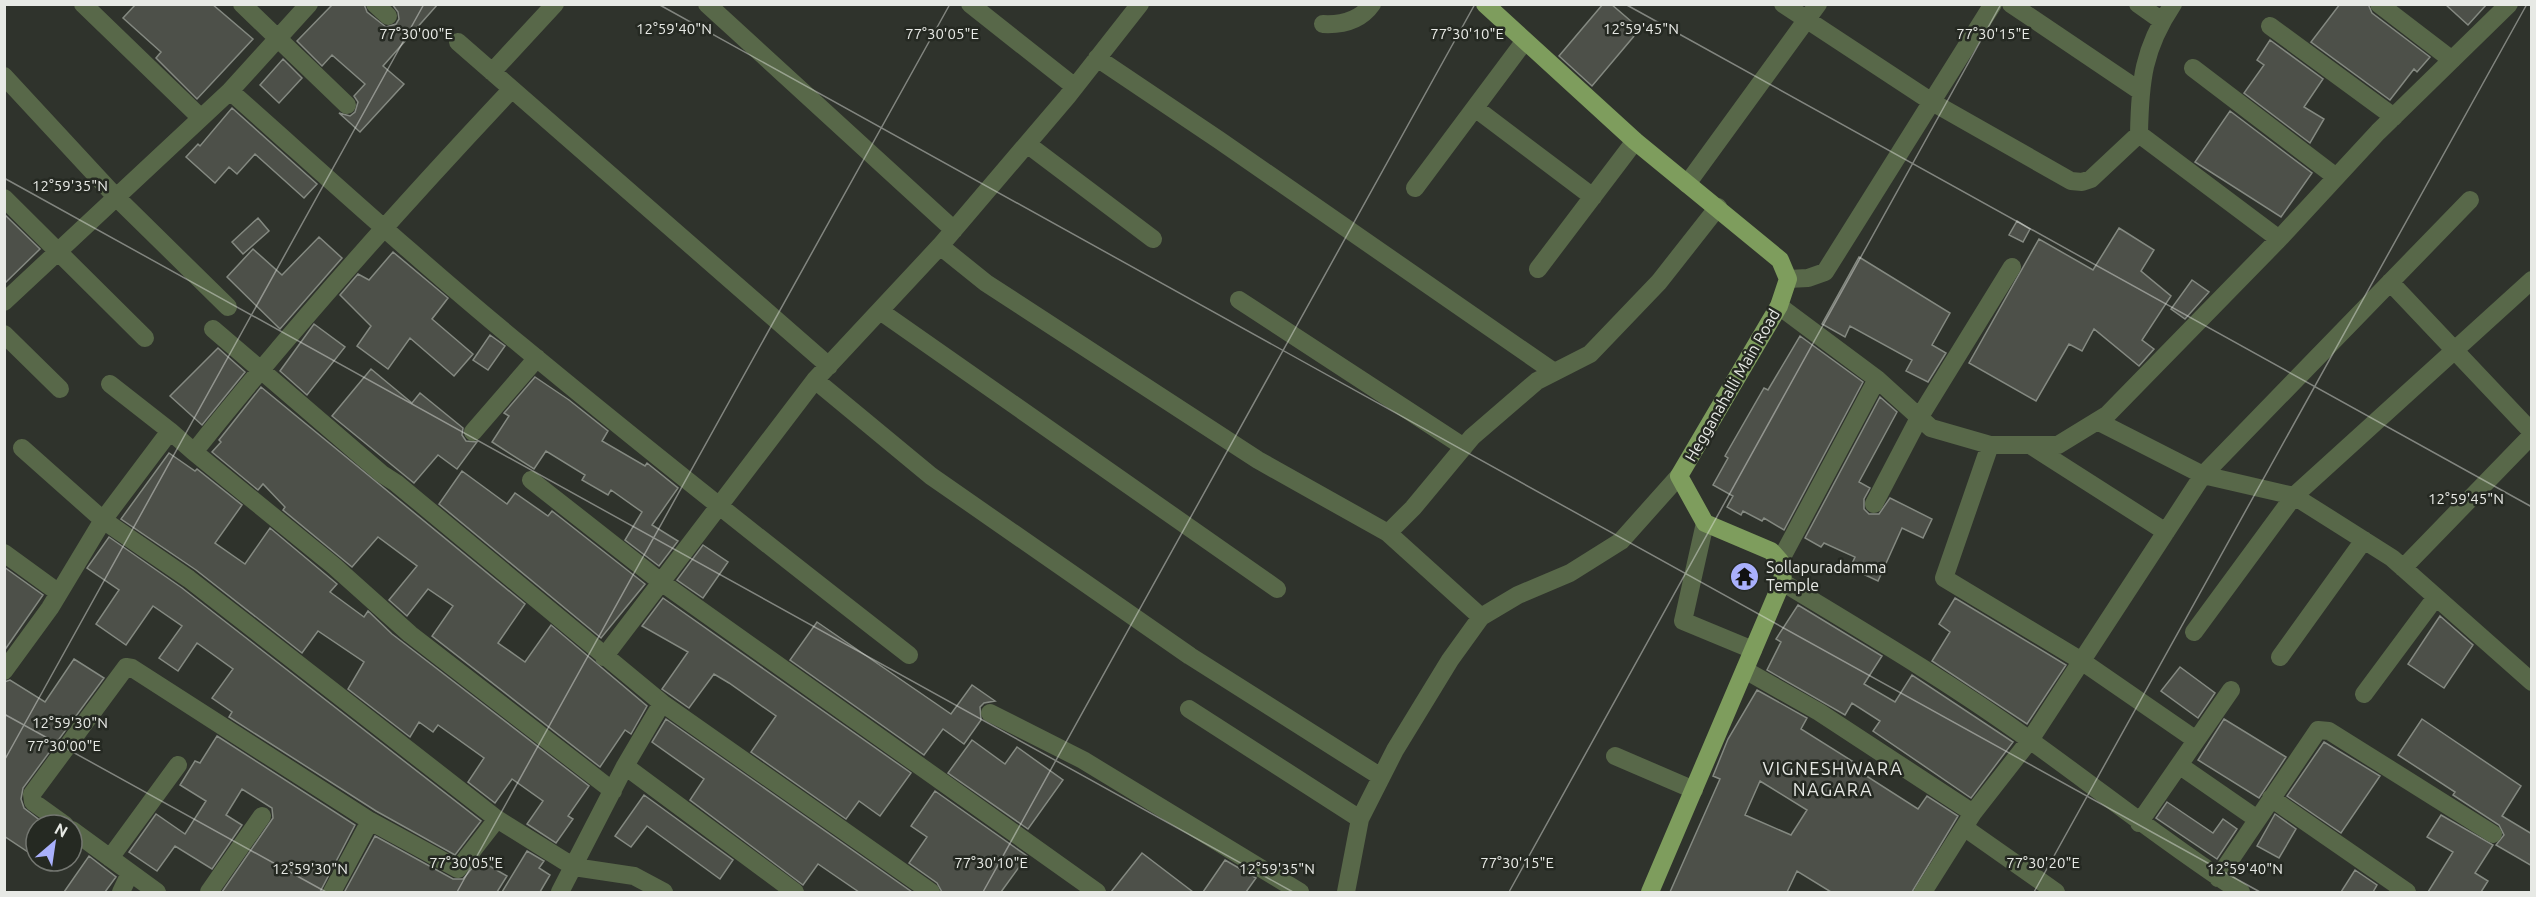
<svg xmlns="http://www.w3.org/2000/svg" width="2536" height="897" font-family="Ubuntu,sans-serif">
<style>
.building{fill:#4d5049;stroke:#848981;stroke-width:1.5;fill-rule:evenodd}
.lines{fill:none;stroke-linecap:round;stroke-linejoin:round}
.minor{stroke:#586849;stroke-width:18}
.major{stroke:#7e9d5d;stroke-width:18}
.ticks{fill:none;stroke:#e7e9e5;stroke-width:1.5;stroke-opacity:0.45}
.labels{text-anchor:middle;stroke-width:5;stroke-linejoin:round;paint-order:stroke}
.street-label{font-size:16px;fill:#e7e9e5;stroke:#252922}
.poi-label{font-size:16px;fill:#e7e9e5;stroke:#252922;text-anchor:start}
.neighbourhood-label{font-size:18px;letter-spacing:1.5px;fill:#e7e9e5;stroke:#252922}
.ticks-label{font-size:15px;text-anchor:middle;fill:#e7e9e5;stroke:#252922;stroke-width:5;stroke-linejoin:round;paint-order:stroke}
</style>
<rect width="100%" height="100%" fill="#2f332c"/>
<path class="building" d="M136 4H212L253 39 197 99 156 58 161 52 123 18Z
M333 4H364L367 12 386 27 396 24 399 19 398 12 392 4H438L383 66 404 84 360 132 339 113 350 116 355 112 358 102 354 96 365 84 332 55 322 66 297 41Z
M1603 4H1611L1640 29 1592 86 1559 56Z
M2340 4H2368L2372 13 2430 57 2417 72 2414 69 2390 100 2311 42Z
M2445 4H2487L2468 25Z
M2270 40 2323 79 2304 107 2324 119 2310 143 2244 93 2264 65 2257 60Z
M283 59 302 78 279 103 260 85Z
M232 108 317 184 304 198 255 154 237 174 229 167 215 183 186 157 198 144 200 146Z
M2230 111 2312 173 2281 217 2195 162Z
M4 214 40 249 4 284Z
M258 218 269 231 243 254 232 242Z
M2017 221 2030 229 2023 242 2009 235Z
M2119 228 2154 250 2141 271 2171 296 2142 340 2154 349 2139 366 2094 329 2082 351 2069 344 2036 401 1969 363 2039 239 2093 270Z
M319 237 342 258 280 329 227 277 253 249 282 275Z
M393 252 448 298 432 319 473 354 454 376 410 338 388 369 357 346 371 326 340 295 358 274 369 280Z
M1859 257 1950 313 1932 345 1946 353 1928 382 1906 371 1912 360 1850 326 1845 337 1822 324Z
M2192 280 2209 292 2185 319 2171 309Z
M314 324 345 347 307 395 280 371Z
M490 335 505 346 488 370 473 360Z
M1800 336 1863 382 1784 530 1764 518 1762 521 1743 511 1741 515 1727 507 1733 496 1713 485 1728 458 1725 456 1764 388 1768 390Z
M218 348 245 372 202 425 170 396Z
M371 369 412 403 420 393 463 428 462 435 466 441 477 442 457 469 438 455 414 483 332 416Z
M535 377 569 400 608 431 602 441 645 466 647 463 678 488 652 525 678 541 659 566 625 540 642 512 611 490 608 495 582 480 585 475 546 451 534 469 492 442 509 416 504 413Z
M261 387 525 604 498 643 525 662 551 625 647 706 631 734 625 730 600 767 432 636 453 606 428 589 407 616 389 600 417 566 378 537 352 567 283 510 285 507 263 484 258 490 212 452 221 442 219 440Z
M1880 397 1897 412 1859 482 1870 488 1864 499V509L1869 514H1879L1890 498 1932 519 1923 538 1902 528 1878 581 1850 568 1855 557 1824 543 1821 547 1805 538Z
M169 453 195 471 197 469 242 505 215 543 245 564 270 528 337 584 330 592 364 617 368 611 392 634 589 786 568 816 573 819 556 843 527 824 543 801 512 779 495 803 468 782 484 758 438 725 433 732 419 722 410 737 348 689 364 662 318 631 302 653 196 570 121 519Z
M462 471 507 504 515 493 548 516 552 511 645 584 601 638 439 504Z
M109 537 182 588 481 821 455 855 376 811 229 717 232 712 212 698 233 669 197 643 178 671 159 658 182 626 153 606 126 645 96 624 119 590 87 568Z
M703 545 728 562 703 598 677 580Z
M4 567 43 595 4 651Z
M663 598 911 773 880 816 859 801 846 819 751 752 776 716 729 683 714 674 689 708 662 689 688 652 642 626Z
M1955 598 2066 665 2027 724 1932 661 1950 632 1939 624Z
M1798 605 1882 656 1864 684 1895 702 1912 675 2013 742 1971 798 1873 731 1880 721 1852 703 1845 715 1767 670 1781 642 1776 639Z
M2440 616 2473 645 2444 688 2408 664Z
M817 622 951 714 972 685 995 701 984 703 980 707 981 720 964 744 943 729 924 755 790 660Z
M74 659 104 678 23 788 21 799 24 808 46 825H36V840L28 852 4 836V682L10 680 45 702Z
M2180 667 2215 693 2198 718 2161 691Z
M1757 690 1807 718 1801 729 1860 766 1857 770 1918 809 1927 796 1958 816 1912 892H1831L1797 871 1787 892H1670L1720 779 1713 776 1728 739ZM1760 781 1807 810 1791 835 1745 815Z
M666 719 912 892H859L818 864 803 885 690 800 704 779 652 742Z
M2224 719 2286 757 2259 798 2198 760Z
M2422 719 2521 786 2502 816 2532 834V866L2496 845 2504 835 2499 825 2453 795 2455 792 2398 755Z
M217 736 355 825 320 892H222L273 818 272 808 242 789 226 815 242 825 212 869 175 846 157 871 129 852 156 814 185 834 206 801 180 785 195 761 200 763Z
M972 740 1005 764 1017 747 1063 780 1028 829 948 773Z
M2324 742 2380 776 2341 833 2287 796Z
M935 791 1027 856 1001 892H942L937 883 909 863 927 837 911 826Z
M644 795 733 860 720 879 647 826 631 847 615 836Z
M2167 802 2213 833 2223 819 2237 829 2217 859 2156 818Z
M2275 814 2296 829 2279 858 2257 846Z
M2441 815 2493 845 2475 873 2488 881 2481 892H2428L2453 852 2427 837Z
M375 836 453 879H463L479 860 507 876 497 892H347L345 891Z
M527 851 544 861 539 868 550 875 540 892H502Z
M1142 853 1193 892H1111Z
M89 856 116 877 105 892H64Z
M1225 860 1256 878 1246 892H1203Z
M2355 870 2377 885 2373 892H2341Z"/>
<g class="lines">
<path class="minor" d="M83 4 201 118
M242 4 347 105
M375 4 388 16
M707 4 954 230
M970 4 1075 87
M1783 4 1932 102 2071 181 2082 182 2091 179 2139 134
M2011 4 2140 91
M2138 4 2162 21
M2173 4C2143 49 2140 81 2139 134L2279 239
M2379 4 2452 60
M1323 24C1342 25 1360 21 1372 4
M2270 26 2394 117
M458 42 829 366
M1097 58 1219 140 1554 372
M2193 68 2336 177
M492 72 555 4
M4 76 116 197 228 307
M230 91 309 4
M1475 108 1593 197
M1027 144 1153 239
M1687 184 1818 4
M1415 188 1524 42
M4 198 145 338
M940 246 986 283 1258 460 1388 533
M1538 269 1635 141
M1788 279 1808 278 1825 272 1993 4
M2390 282 2532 432
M1239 300 1464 447
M4 302 230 91C327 177 423 265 523 347 650 452 779 554 909 655
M1779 306 1877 379 1931 428 1990 445H2058L2107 415 2279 239 2378 132 2509 4
M880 311 1277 589
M213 329 382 474 396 483 662 703 625 766 560 892
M4 334 60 389
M815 380 931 476 1190 656 1381 777
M110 384 170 431
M2097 421 2203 475 2470 200
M473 432 537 358
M1990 445 1944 578 2080 660 2196 740
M2030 445 2166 532
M22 448 103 520 189 579 497 819 574 867 634 876 664 892
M194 452 334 566 410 634 613 791
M531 480 661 582 1097 892
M1874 504 1919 418 2012 267
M1705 523 1683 621 1753 650
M4 553 59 593
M1780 561 1877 379
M2403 568 2532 435
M1782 582C1866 633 1951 683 2031 741 2101 791 2168 845 2241 892
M1481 617 1388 533 1413 508 1472 437 1537 381 1590 354 1659 282 1718 207
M2194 632 2294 496 2532 280
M604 657 815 380 940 246 1067 97 1140 4
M2280 657 2364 540
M1745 670 1819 712 1973 813
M4 671 50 608 103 520 170 431 194 452C294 326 401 207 511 90
M2364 694 2436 597
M662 703 931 892
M1189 709 1360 819
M990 713 1083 760 1300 892
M1615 756 1694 790
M2179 765 2257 819
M625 766 795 892
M2271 798 2407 892
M2139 823 2231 690
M65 825 33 802 32 794 126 667 132 668 370 821 458 869 497 819
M1965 828 2056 892
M72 830 157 892
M110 858 178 765
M2218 878 2318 730 2329 731 2493 834
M121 892 130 873
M209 892 262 816
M332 892 370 821
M1346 892 1360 819 1395 750 1450 660 1481 617 1518 595 1570 573 1621 541 1679 476
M1923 892 1973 813 2030 740 2203 475 2294 496 2392 558 2532 682"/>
<path class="major" d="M1485 4 1635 141 1780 260 1788 279 1779 306 1679 476 1705 523 1771 551 1780 561 1783 572 1782 582 1650 892"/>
</g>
<path class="ticks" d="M658 4 2260 892M1625 4 2532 507M4 178 1293 892M4 714 326 892M4 761 424 4M457 892 950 4M983 892 1475 4M1509 892 2001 4M2034 892 2527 4"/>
<defs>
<symbol id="temple-disc" viewBox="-11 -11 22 22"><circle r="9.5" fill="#a9b0fc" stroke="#252922"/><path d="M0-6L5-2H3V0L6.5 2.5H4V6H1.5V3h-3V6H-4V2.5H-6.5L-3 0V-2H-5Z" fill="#111"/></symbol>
</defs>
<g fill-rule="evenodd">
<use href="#temple-disc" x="1728" y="560" width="33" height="33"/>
</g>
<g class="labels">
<g class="street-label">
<text transform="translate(1732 385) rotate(-60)" y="6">Hegganahalli Main Road</text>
</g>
<g class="poi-label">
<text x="1766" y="573">Sollapuradamma<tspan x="1766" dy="18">Temple</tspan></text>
</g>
<g class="neighbourhood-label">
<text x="1833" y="775">VIGNESHWARA<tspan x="1833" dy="21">NAGARA</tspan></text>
</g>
</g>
<g class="ticks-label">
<text x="674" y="34">12°59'40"N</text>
<text x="1641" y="34">12°59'45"N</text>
<text x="416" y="39">77°30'00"E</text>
<text x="942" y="39">77°30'05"E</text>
<text x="1467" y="39">77°30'10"E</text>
<text x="1993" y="39">77°30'15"E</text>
<text x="70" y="191">12°59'35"N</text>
<text x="2466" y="504">12°59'45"N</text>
<text x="70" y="728">12°59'30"N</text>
<text x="64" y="751">77°30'00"E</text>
<text x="466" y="868">77°30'05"E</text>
<text x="991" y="868">77°30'10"E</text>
<text x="1517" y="868">77°30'15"E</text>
<text x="2043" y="868">77°30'20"E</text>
<text x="310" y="874">12°59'30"N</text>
<text x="1277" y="874">12°59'35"N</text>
<text x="2245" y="874">12°59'40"N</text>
</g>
<rect width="2536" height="897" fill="none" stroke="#e7e9e5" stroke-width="12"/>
<g transform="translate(54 843) rotate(29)"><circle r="28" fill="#252922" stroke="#737670" stroke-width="1.5"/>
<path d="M0-4.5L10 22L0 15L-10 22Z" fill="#a9b0fc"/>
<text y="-9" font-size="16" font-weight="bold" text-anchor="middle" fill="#e7e9e5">N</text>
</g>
</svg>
